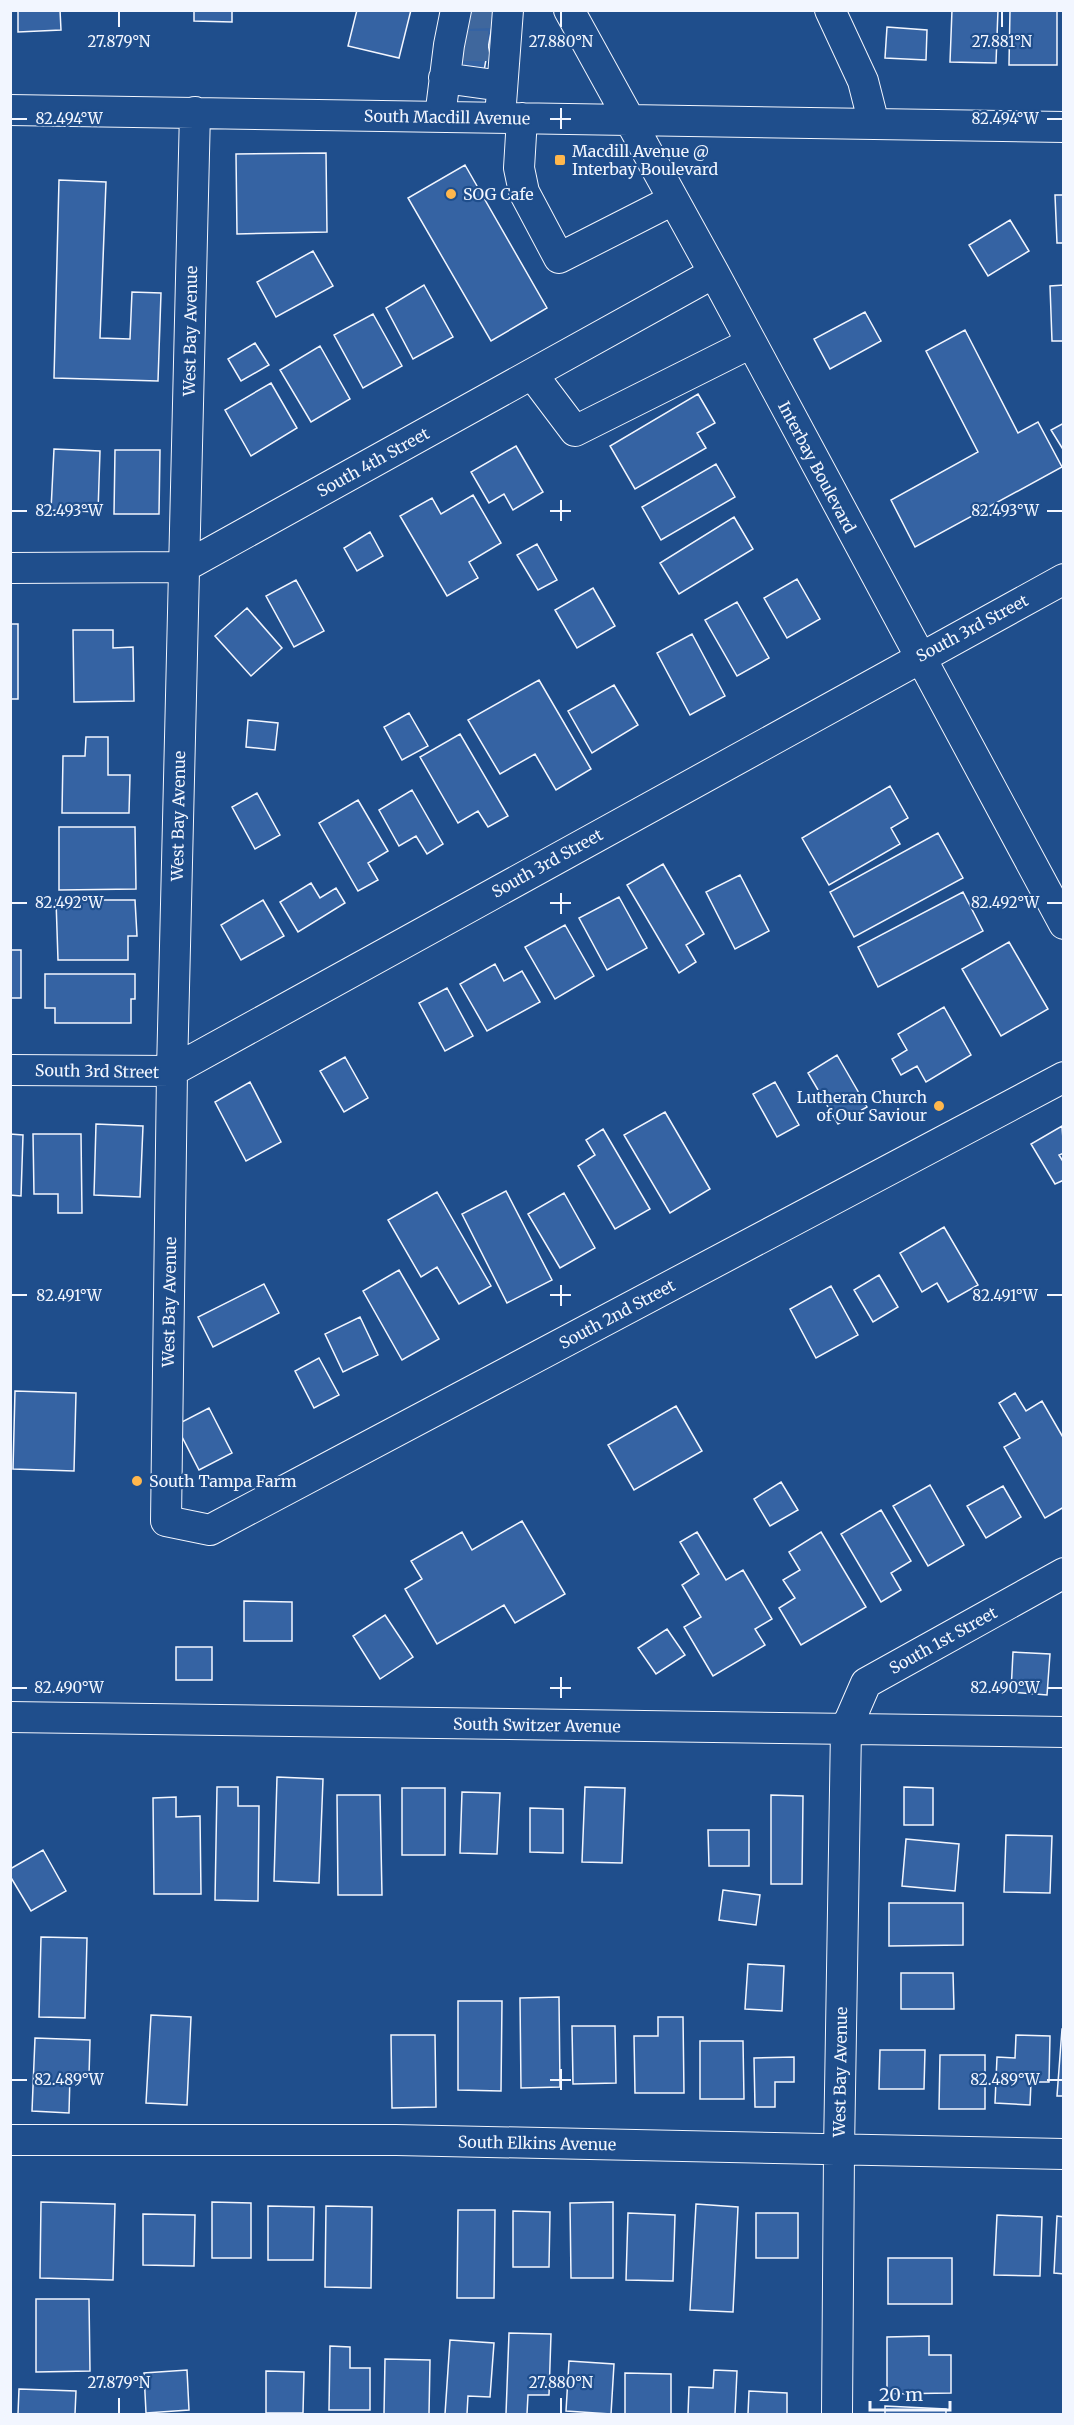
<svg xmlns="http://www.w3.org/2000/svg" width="1074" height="2425" font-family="Merriweather,serif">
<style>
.building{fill:#3563a3;stroke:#f2f6ff;stroke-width:1.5}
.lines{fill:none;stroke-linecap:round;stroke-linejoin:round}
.minor-tunnel{stroke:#3f679d;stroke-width:30;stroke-dasharray:30 15;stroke-linecap:butt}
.minor-casing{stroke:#f2f6ff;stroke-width:32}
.minor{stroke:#1f4e8c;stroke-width:30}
.ticks{fill:none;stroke:#f2f6ff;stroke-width:2}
.poi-dot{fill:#ffb74d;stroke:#1f4e8c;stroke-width:2}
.labels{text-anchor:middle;stroke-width:4.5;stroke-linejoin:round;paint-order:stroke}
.street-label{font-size:16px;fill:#f2f6ff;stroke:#1f4e8c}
.poi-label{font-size:16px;fill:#f2f6ff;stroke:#1f4e8c;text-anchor:start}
.ticks-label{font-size:15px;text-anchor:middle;fill:#f2f6ff;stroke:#1f4e8c;stroke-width:4.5;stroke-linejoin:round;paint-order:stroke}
</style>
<rect width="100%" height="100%" fill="#1f4e8c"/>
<path class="building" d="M18 10H60L61 30 18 32Z
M194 10H232V22L194 21Z
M357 10H411L399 58 348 46Z
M464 10H495L482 82 452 76Z
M952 10H998L996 63 950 62Z
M1010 10H1057V65H1009Z
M887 27 927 30 926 60 885 58Z
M326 153 327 232 237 234 236 154Z
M465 165 547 308 491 341 408 198Z
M59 180 106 182 100 338 130 339 132 292 161 293 158 381 54 378Z
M1055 195H1064V243H1057Z
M1010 220 1029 251 988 276 969 245Z
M313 251 333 286 276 317 257 282Z
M424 285 453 337 413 359 386 308Z
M1064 285V341H1052L1050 286Z
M865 312 881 341 830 369 814 339Z
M373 314 402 366 363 388 334 335Z
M965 330 1018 433 1038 422 1062 467 915 547 891 500 978 452 926 351Z
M255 343 269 365 241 381 228 359Z
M320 346 350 399 311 422 280 370Z
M271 383 297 428 251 456 225 410Z
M698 394 715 423 697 433 706 448 635 489 610 446Z
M1064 423V451L1051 430Z
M516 446 543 492 513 510 504 494 489 503 471 472Z
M54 449 100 451 98 512 51 510Z
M115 450H160L159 514H114Z
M716 464 735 497 661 540 642 507Z
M473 495 501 543 469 562 478 578 447 596 400 516 432 498 441 514Z
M734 517 753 549 679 594 660 563Z
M370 532 383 556 357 571 344 548Z
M537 544 557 580 538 590 517 555Z
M797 579 820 619 787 638 764 598Z
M296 580 324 631 294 647 266 596Z
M593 588 615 626 577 648 555 610Z
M737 602 769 658 737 676 705 620Z
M247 608 282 648 251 676 215 636Z
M10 624H18V699H10Z
M73 630H113V648L133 647 134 701 74 702Z
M692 634 725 696 690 715 657 653Z
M539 680 591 769 556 790 535 754 500 774 468 720Z
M614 685 638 725 592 753 568 711Z
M409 713 428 746 402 760 384 727Z
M248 720 278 723 275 750 246 747Z
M460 734 508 816 488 827 478 811 458 823 420 757Z
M86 737H108V775H130L129 813H62L63 756H85Z
M890 786 908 818 891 828 900 844 829 885 802 838Z
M412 790 443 844 427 854 416 836 399 846 379 810Z
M257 793 280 835 255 849 232 807Z
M358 800 388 851 368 863 378 880 358 891 319 823Z
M59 827H135L136 889 59 890Z
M938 833 963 878 854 937 830 892Z
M663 864 704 934 686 945 696 962 679 973 627 885Z
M740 875 769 931 735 949 706 892Z
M311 883 320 898 336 888 345 903 298 932 280 902Z
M963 892 983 931 878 987 858 947Z
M619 897 647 948 607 970 579 918Z
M56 900H135L137 936H128V960H58Z
M263 900 284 936 241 960 221 925Z
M565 925 594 976 555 999 525 947Z
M1009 942 1048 1009 1001 1036 962 969Z
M10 950H21V998H10Z
M495 964 504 981 522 971 540 1002 487 1031 460 984Z
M45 974H135V999H131V1023H55V1008H45Z
M447 988 473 1036 445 1051 419 1003Z
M944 1007 971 1055 926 1082 917 1066 901 1075 892 1059 907 1050 898 1034Z
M837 1055 867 1107 838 1124 808 1073Z
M345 1057 368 1098 344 1112 320 1071Z
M250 1082 281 1142 246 1161 215 1102Z
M775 1082 799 1125 777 1137 753 1094Z
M665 1112 710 1189 670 1213 624 1135Z
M96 1124 143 1126 140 1197 94 1195Z
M1062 1126 1064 1153 1059 1155 1064 1163V1180L1055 1184 1031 1144Z
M603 1129 650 1209 615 1229 578 1166 595 1155 586 1140Z
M10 1134 23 1135 21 1196 10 1195Z
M33 1134H81L82 1213H58V1194H34Z
M506 1191 552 1280 507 1303 462 1214Z
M437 1192 491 1286 459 1304 437 1267 421 1277 388 1220Z
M564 1193 595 1248 560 1268 528 1214Z
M944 1227 978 1285 948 1302 937 1283 922 1292 900 1253Z
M399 1270 439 1339 402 1360 363 1291Z
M879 1275 898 1307 873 1322 854 1290Z
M264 1284 279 1313 213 1347 198 1317Z
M831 1286 858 1335 816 1358 790 1309Z
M360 1317 378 1355 343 1372 325 1334Z
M319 1358 339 1395 314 1408 295 1371Z
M15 1391 76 1393 74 1471 13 1469Z
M1015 1393 1026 1411 1042 1401 1064 1439V1507L1045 1518 1004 1447 1020 1438 999 1403Z
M676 1406 702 1451 634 1490 608 1445Z
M209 1408 232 1453 199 1470 176 1425Z
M781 1482 798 1510 770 1526 754 1499Z
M930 1485 964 1545 928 1566 893 1506Z
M1003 1486 1021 1517 986 1538 967 1506Z
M881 1510 911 1561 891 1573 901 1590 881 1602 841 1534Z
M522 1521 565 1594 515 1623 504 1605 437 1644 405 1589 422 1579 411 1561 462 1532 472 1550Z
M697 1532 726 1580 743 1570 772 1619 755 1629 765 1645 713 1676 684 1627 701 1617 682 1585 699 1574 680 1542Z
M821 1532 866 1607 801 1645 779 1608 795 1598 783 1580 800 1570 789 1552Z
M244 1601 292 1602V1641H244Z
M385 1615 413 1657 380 1679 353 1636Z
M667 1629 685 1655 656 1674 638 1648Z
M176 1647H212V1680H176Z
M1013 1652 1050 1654 1047 1695 1011 1692Z
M277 1777 323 1779 319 1883 274 1881Z
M217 1787H238V1806H259L258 1901 215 1900Z
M585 1787 625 1788 622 1863 582 1862Z
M904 1787 933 1788V1825H904Z
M402 1788H445V1855H402Z
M462 1792 500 1793 497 1854 460 1853Z
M337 1795H380L382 1895H338Z
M771 1795 803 1796 802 1884H771Z
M176 1797V1817L200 1816 201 1894H154L153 1798Z
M530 1808 563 1809V1853L530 1852Z
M708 1830H749V1866H709Z
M1006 1835 1052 1836 1050 1893 1004 1892Z
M906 1839 959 1844 955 1891 902 1886Z
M43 1850 66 1891 31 1911 10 1876V1869Z
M723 1890 760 1895 756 1925 719 1920Z
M889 1903H963V1945L889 1946Z
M41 1937 87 1938 85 2018 39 2017Z
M748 1964 784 1966 782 2011 745 2009Z
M901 1973H953L954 2009H901Z
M559 1997 560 2087 521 2088 520 1998Z
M458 2001H502L501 2091 458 2090Z
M151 2015 191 2017 187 2105 146 2103Z
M658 2017H683L684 2093H635L634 2036H658Z
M572 2026H615L616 2083 573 2084Z
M1062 2029H1064V2096H1057Z
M391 2035H435L436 2107 392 2108Z
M1016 2035 1050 2036 1049 2082H1031L1030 2105 995 2103 997 2057 1015 2058Z
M35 2038 90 2040 89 2076H70L69 2113 32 2111Z
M700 2041H743L744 2099H700Z
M880 2050H925L924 2089H879Z
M940 2055H985V2109H939Z
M794 2057V2082H775V2107H755L754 2058Z
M41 2202 115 2204 113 2280 40 2278Z
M212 2202 251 2203V2258H212Z
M613 2202V2278H571L570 2203Z
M696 2204 738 2207 733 2312 690 2310Z
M268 2206 314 2207 313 2260H268Z
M326 2206 372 2207 371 2288 325 2287Z
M458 2210H495L494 2298H457Z
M513 2211 550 2212 549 2267H513Z
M628 2213 675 2215 673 2281 626 2280Z
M756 2213H798V2258H756Z
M143 2214 195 2215 194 2266 143 2265Z
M997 2215 1042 2217 1040 2276 994 2275Z
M1057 2216 1064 2217V2274L1054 2273Z
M888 2258H952V2304H888Z
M36 2299H89L90 2371 36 2372Z
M509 2333 551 2334 549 2395H528L527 2414H506Z
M929 2336V2355H951V2393L887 2394V2337Z
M450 2340 494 2343 490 2397 468 2396 467 2414H445Z
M330 2346 350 2347V2368H370V2410H329Z
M385 2359 430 2360 429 2414H384Z
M569 2361 614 2364 611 2414 566 2411Z
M187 2370 189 2410 146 2413 144 2373Z
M714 2370 737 2371 735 2414H688L689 2387 713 2388Z
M266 2371 304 2372 303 2413H266Z
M625 2373 671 2374V2414H625Z
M19 2389 76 2391 75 2414H18Z
M749 2391 787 2393V2414H748Z
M885 2406 946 2409V2414H885Z"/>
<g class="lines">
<path class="minor-tunnel" d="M464 14 495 13
M458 46H489"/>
<defs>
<path id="minor" d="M569 10 714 273 1064 924
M830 10 863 81 874 124
M444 78 502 86
M10 110 1064 127
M195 112 172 1071 166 1521 210 1530 1064 1077
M440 117 449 45 456 10
M500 117 508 10
M522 118 519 168 524 192 559 258 673 200
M532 374 575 431 751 343
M10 568 184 567 714 273
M10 1070 172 1071 1064 579
M10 1717 1064 1732
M10 2140H396L1064 2154
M837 2414 839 2151 846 1729 866 1683 1064 1573"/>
</defs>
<use href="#minor" class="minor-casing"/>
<use href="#minor" class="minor"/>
</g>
<path class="ticks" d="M119 12V27M561 12V27M1002 12V27M561 108V129M12 119H27M550 119H571M1047 119H1062M561 500V521M12 511H27M550 511H571M1047 511H1062M561 893V914M12 903H27M550 903H571M1047 903H1062M561 1285V1306M12 1295H27M550 1295H571M1047 1295H1062M561 1677V1698M12 1688H27M550 1688H571M1047 1688H1062M561 2069V2090M12 2080H27M550 2080H571M1047 2080H1062M119 2398V2413M561 2398V2413"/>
<g class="poi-dot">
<rect x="554" y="154" width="12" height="12" rx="3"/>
<circle cx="451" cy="194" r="6"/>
<circle cx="939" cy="1106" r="6"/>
<circle cx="137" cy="1481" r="6"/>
</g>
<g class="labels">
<g class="street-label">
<text transform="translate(447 117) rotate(1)" y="6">South Macdill Avenue</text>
<text transform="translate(190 331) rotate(-89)" y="6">West Bay Avenue</text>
<text transform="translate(373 462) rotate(-29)" y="6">South 4th Street</text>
<text transform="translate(817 467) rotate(62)" y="6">Interbay Boulevard</text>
<text transform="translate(972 628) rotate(-28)" y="6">South 3rd Street</text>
<text transform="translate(178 816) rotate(-89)" y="6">West Bay Avenue</text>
<text transform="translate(547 863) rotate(-29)" y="6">South 3rd Street</text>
<text transform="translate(97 1071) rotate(1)" y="6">South 3rd Street</text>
<text transform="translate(169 1302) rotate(-89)" y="6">West Bay Avenue</text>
<text transform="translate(617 1314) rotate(-28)" y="6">South 2nd Street</text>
<text transform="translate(943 1640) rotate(-29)" y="6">South 1st Street</text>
<text transform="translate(537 1725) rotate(1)" y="6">South Switzer Avenue</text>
<text transform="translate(840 2072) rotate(-89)" y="6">West Bay Avenue</text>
<text transform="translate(537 2143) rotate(1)" y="6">South Elkins Avenue</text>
</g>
<g class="poi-label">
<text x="572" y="157">Macdill Avenue @<tspan x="572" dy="18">Interbay Boulevard</tspan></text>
<text x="463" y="200">SOG Cafe</text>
<text x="927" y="1103" text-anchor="end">Lutheran Church<tspan x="927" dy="18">of Our Saviour</tspan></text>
<text x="149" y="1487">South Tampa Farm</text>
</g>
</g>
<g class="ticks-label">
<text x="119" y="47">27.879°N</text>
<text x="561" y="47">27.880°N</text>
<text x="1002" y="47">27.881°N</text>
<text x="1005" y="124">82.494°W</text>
<text x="69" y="124">82.494°W</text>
<text x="1005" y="516">82.493°W</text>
<text x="69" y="516">82.493°W</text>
<text x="1005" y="908">82.492°W</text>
<text x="69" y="908">82.492°W</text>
<text x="1005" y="1301">82.491°W</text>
<text x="69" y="1301">82.491°W</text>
<text x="1005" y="1693">82.490°W</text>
<text x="69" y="1693">82.490°W</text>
<text x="69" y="2085">82.489°W</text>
<text x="1005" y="2085">82.489°W</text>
<text x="119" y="2388">27.879°N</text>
<text x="561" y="2388">27.880°N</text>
</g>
<rect width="1074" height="2425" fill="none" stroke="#f2f6ff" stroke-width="24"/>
<path d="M870 2401v9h80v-9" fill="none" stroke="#f2f6ff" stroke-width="3"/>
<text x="879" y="2401" font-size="18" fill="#f2f6ff" stroke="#1f4e8c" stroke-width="4.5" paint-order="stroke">20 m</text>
</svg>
